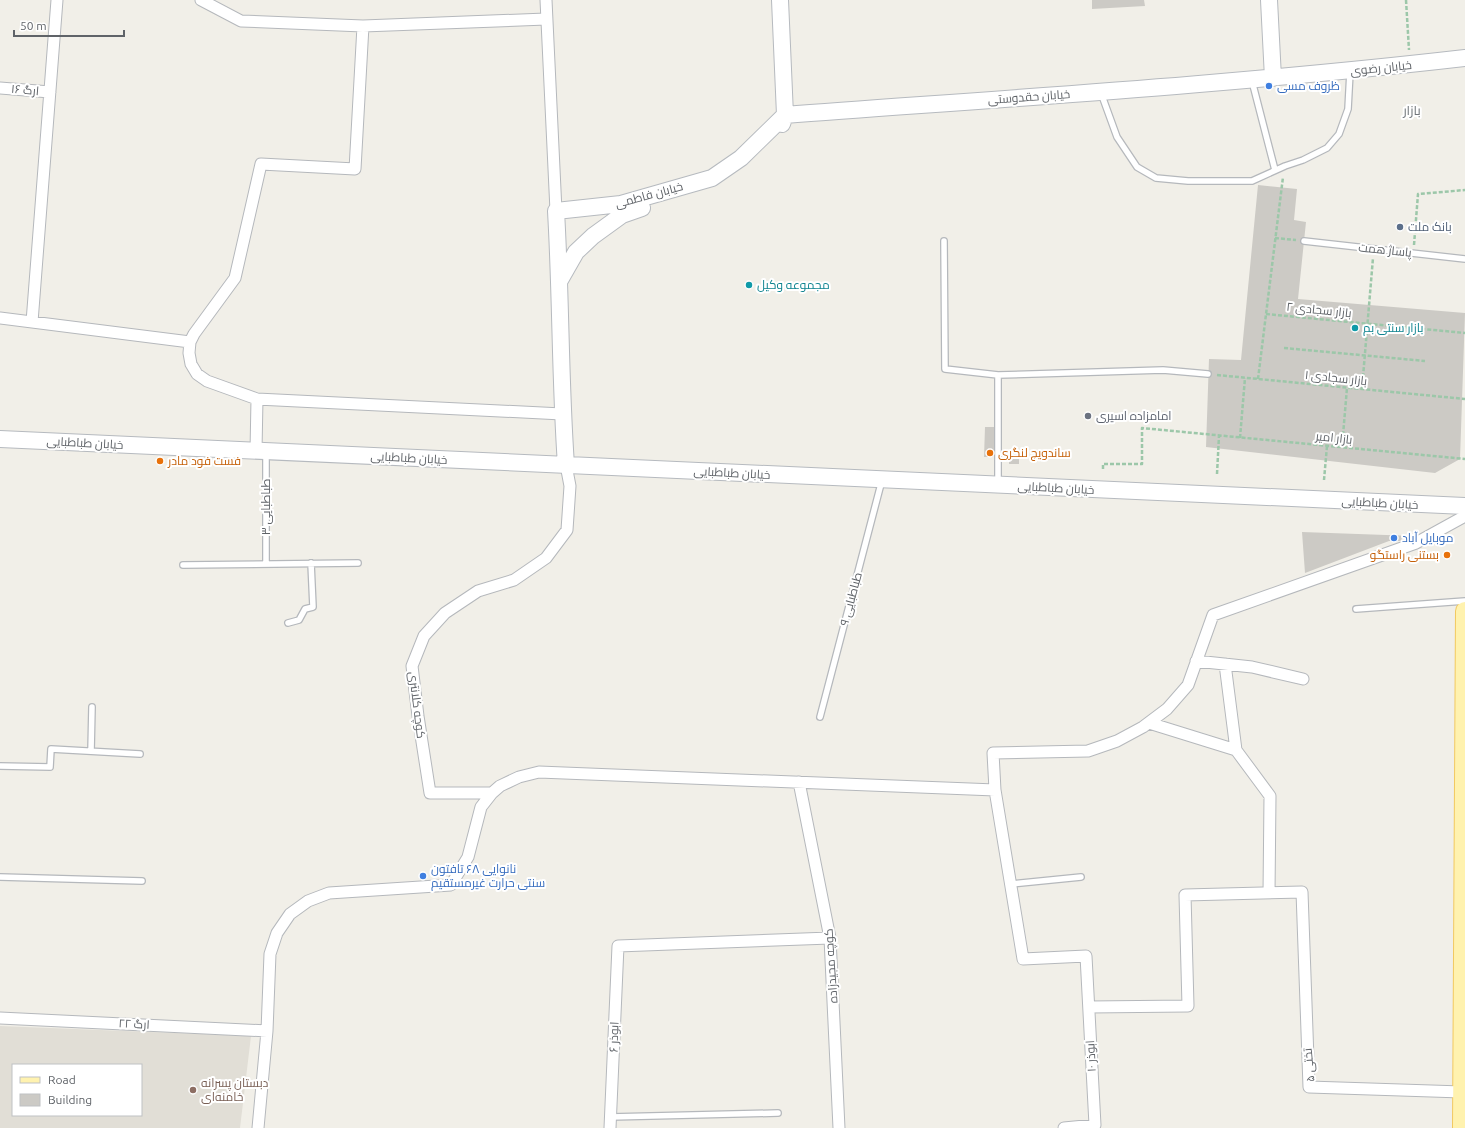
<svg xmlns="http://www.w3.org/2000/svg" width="1465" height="1128" font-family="Ubuntu,Cairo,sans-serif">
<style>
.education{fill:#e1ded6;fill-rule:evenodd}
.building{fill:#cccac5}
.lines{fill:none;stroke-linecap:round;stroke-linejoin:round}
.lane-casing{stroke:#b5b8bc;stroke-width:8}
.street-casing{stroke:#b5b8bc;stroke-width:13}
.secondary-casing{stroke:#b6babf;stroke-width:18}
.primary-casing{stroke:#f2c960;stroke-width:20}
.path{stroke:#9cc7a9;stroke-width:2.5;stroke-dasharray:4 2;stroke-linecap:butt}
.lane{stroke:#fff;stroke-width:5.5}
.street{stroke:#fff;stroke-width:11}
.secondary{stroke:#fff;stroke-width:16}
.primary{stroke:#fff2af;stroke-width:18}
.shop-dot{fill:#3f7fe0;stroke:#fff;stroke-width:1.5}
.service-dot{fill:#5c6f8a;stroke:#fff;stroke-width:1.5}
.culture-dot{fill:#0f9aa8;stroke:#fff;stroke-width:1.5}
.worship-dot{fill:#6b7280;stroke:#fff;stroke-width:1.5}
.food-dot{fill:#e8710a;stroke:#fff;stroke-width:1.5}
.education-dot{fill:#8d6e63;stroke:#fff;stroke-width:1.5}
.labels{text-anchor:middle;stroke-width:4;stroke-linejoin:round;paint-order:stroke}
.street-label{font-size:12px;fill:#5f6368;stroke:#fff}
.shop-label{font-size:12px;fill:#366cbe;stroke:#fff;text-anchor:start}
.service-label{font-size:12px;fill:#4e5e75;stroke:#fff;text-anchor:start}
.culture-label{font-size:12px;fill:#0d838f;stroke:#fff;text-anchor:start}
.worship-label{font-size:12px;fill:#5b616d;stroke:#fff;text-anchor:start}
.food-label{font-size:12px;fill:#c56008;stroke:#fff;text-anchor:start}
.education-label{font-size:12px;fill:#785e54;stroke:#fff;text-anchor:start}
.neighbourhood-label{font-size:13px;fill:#70757a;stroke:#fff}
</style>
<rect width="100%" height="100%" fill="#f1efe8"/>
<path class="education" d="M0 1026 251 1036 240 1128H0ZM13 1065H141V1115H13Z"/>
<path class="building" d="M1092 0H1144L1145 6 1092 9Z
M1258 185 1297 189 1294 220 1306 222 1298 299 1465 313 1460 459 1435 473 1206 447 1209 359 1241 360Z
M985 427H997V448L992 457H984Z
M1009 450H1019V464H1009Z
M1302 532 1414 536V541H1389L1305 573Z"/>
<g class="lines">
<defs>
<path id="lane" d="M1252 81 1275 170
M1101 93 1117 137 1137 167 1156 178 1188 181H1252L1285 166 1303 160 1327 148 1339 134 1348 109 1350 72
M944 241 945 369 998 375 1163 370 1208 374
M1304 241 1465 259
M998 375V483
M266 452V564
M183 565 358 563
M1356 609 1465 601
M288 623 299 620 305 609 313 607 311 563
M820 717 882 480
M91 751 92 707
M0 766 50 767 51 749 140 754
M0 877 142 881
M1011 884 1081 877
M610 1117 778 1113"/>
<path id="street" d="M201 0 241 21 363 26 546 19
M546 0 556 211
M363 26 355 169 261 164 235 278 194 334 190 342 189 353 191 364 197 374 207 381 257 399 562 414
M0 88 50 92
M0 318 190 342
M32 322 57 0
M256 451 257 399
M1196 661 1252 667 1303 679
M1225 664 1236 750 1270 796 1269 893
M1149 723 1236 750
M799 782 830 938 839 1128
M995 790 1023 959 1086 956 1095 1125 1064 1128
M492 793H430L418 716 412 666 424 636 445 613 478 591 514 580 546 558 567 530 570 486 566 465
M1089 1007 1188 1006 1185 895 1302 892 1309 1087 1462 1092
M0 1018 267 1031
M258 1128 267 1031 270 954 277 933 290 914 308 901 329 893 451 885 468 857 481 807 492 793 500 786 519 777 539 772 995 790 993 753 1088 751 1117 741 1143 727 1167 709 1188 685 1213 615 1416 543 1465 516
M610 1128 618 946 830 938"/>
<path id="secondary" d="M780 0 785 115 782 124
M1269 0 1273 78
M785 115C1012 98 1239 84 1465 58
M560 280 576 252 593 236 622 215 642 208
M0 439 1465 506
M566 465C560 381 561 296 556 211L621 204 712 178 741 158 785 115"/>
<path id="primary" d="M1462 1128 1465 611"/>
</defs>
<use href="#lane" class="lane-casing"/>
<use href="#street" class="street-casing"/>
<use href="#secondary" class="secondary-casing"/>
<use href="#primary" class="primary-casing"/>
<path class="path" d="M1406 0 1409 50
M1275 238 1296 240
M1414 245 1418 194 1465 190
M1266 314 1465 333
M1284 348 1425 361
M1217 375 1465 399
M1258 379 1283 177
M1362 389 1373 258
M1240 438 1245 378
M1342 447 1347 388
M1103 469V464H1142V428L1465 459
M1217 474 1219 436
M1324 480 1327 446"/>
<use href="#lane" class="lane"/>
<use href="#street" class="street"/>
<use href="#secondary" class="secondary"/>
<use href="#primary" class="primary"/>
</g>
<g class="shop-dot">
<circle cx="1269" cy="86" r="4"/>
<circle cx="1394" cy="538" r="4"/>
<circle cx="423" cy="876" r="4"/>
</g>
<circle class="service-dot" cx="1400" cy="227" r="4"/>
<g class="culture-dot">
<circle cx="749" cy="285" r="4"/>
<circle cx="1355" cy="328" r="4"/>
</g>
<circle class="worship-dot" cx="1088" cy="416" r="4"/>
<g class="food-dot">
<circle cx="990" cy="453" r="4"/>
<circle cx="160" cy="461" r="4"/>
<circle cx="1447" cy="555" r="4"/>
</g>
<circle class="education-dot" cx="193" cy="1090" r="4"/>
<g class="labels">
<g class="street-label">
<text transform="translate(1381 68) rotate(-6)" y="4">خیابان رضوی</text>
<text transform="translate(25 90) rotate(5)" y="4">ارگ ۱۶</text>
<text transform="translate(1029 97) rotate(-4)" y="4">خیابان حقدوستی</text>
<text transform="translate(649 195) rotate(-15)" y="4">خیابان فاطمی</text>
<text transform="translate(1385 250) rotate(6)" y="4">پاساژ همت</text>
<text transform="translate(1319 310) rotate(6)" y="4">بازار سجادی ۲</text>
<text transform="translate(1336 378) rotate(6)" y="4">بازار سجادی ۱</text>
<text transform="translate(1334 438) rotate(6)" y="4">بازار امیر</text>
<text transform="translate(85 443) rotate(3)" y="4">خیابان طباطبایی</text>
<text transform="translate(409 458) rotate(3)" y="4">خیابان طباطبایی</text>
<text transform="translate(732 473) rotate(3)" y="4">خیابان طباطبایی</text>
<text transform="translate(1056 488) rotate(3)" y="4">خیابان طباطبایی</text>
<text transform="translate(1380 503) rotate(3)" y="4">خیابان طباطبایی</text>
<text transform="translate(266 507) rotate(-90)" y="4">طباطبایی ۳</text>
<text transform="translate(851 599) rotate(-75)" y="4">طباطبایی ۹</text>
<text transform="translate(417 705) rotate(83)" y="4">کوچه کلانتری</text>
<text transform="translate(831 966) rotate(-94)" y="4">کوچه مجیدزاده</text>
<text transform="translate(134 1024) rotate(3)" y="4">ارگ ۲۲</text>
<text transform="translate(614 1037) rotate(-88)" y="4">ابوذر ۶</text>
<text transform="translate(1091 1056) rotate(-93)" y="4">ابوذر ۱۰</text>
<text transform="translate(1309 1065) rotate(-95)" y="4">تختی ۵</text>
</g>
<g class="shop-label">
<text x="1277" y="90">ظروف مسی</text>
<text x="1402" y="542">موبایل آباد</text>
<text x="431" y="873">نانوایی ۶۸ تافتون<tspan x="431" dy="14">سنتی حرارت غیرمستقیم</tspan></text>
</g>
<g class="service-label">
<text x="1408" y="231">بانک ملت</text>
</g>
<g class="culture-label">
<text x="757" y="289">مجموعه وکیل</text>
<text x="1363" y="332">بازار سنتی بم</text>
</g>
<g class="worship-label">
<text x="1096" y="420">امامزاده اسیری</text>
</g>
<g class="food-label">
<text x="998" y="457">ساندویچ لنگری</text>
<text x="168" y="465">فست فود مادر</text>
<text x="1439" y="559" text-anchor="end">بستنی راستگو</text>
</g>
<g class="education-label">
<text x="201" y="1087">دبستان پسرانه<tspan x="201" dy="14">خامنه‌ای</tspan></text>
</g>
<g class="neighbourhood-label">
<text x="1412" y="115">بازار</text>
</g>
</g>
<rect x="12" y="1064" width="130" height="52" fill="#ffffff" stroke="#bfc1c3"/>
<rect x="20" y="1077" width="20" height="6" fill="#fff2af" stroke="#bfc1c3"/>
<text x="48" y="1084" font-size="12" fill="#5f6368">Road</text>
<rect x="20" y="1094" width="20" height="12" fill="#cccac5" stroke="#bfc1c3"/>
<text x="48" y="1104" font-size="12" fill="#5f6368">Building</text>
<path d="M14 30v6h110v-6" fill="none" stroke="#5f6368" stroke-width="2"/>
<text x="20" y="30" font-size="12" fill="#5f6368" stroke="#ffffff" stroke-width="3" paint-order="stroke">50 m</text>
</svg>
